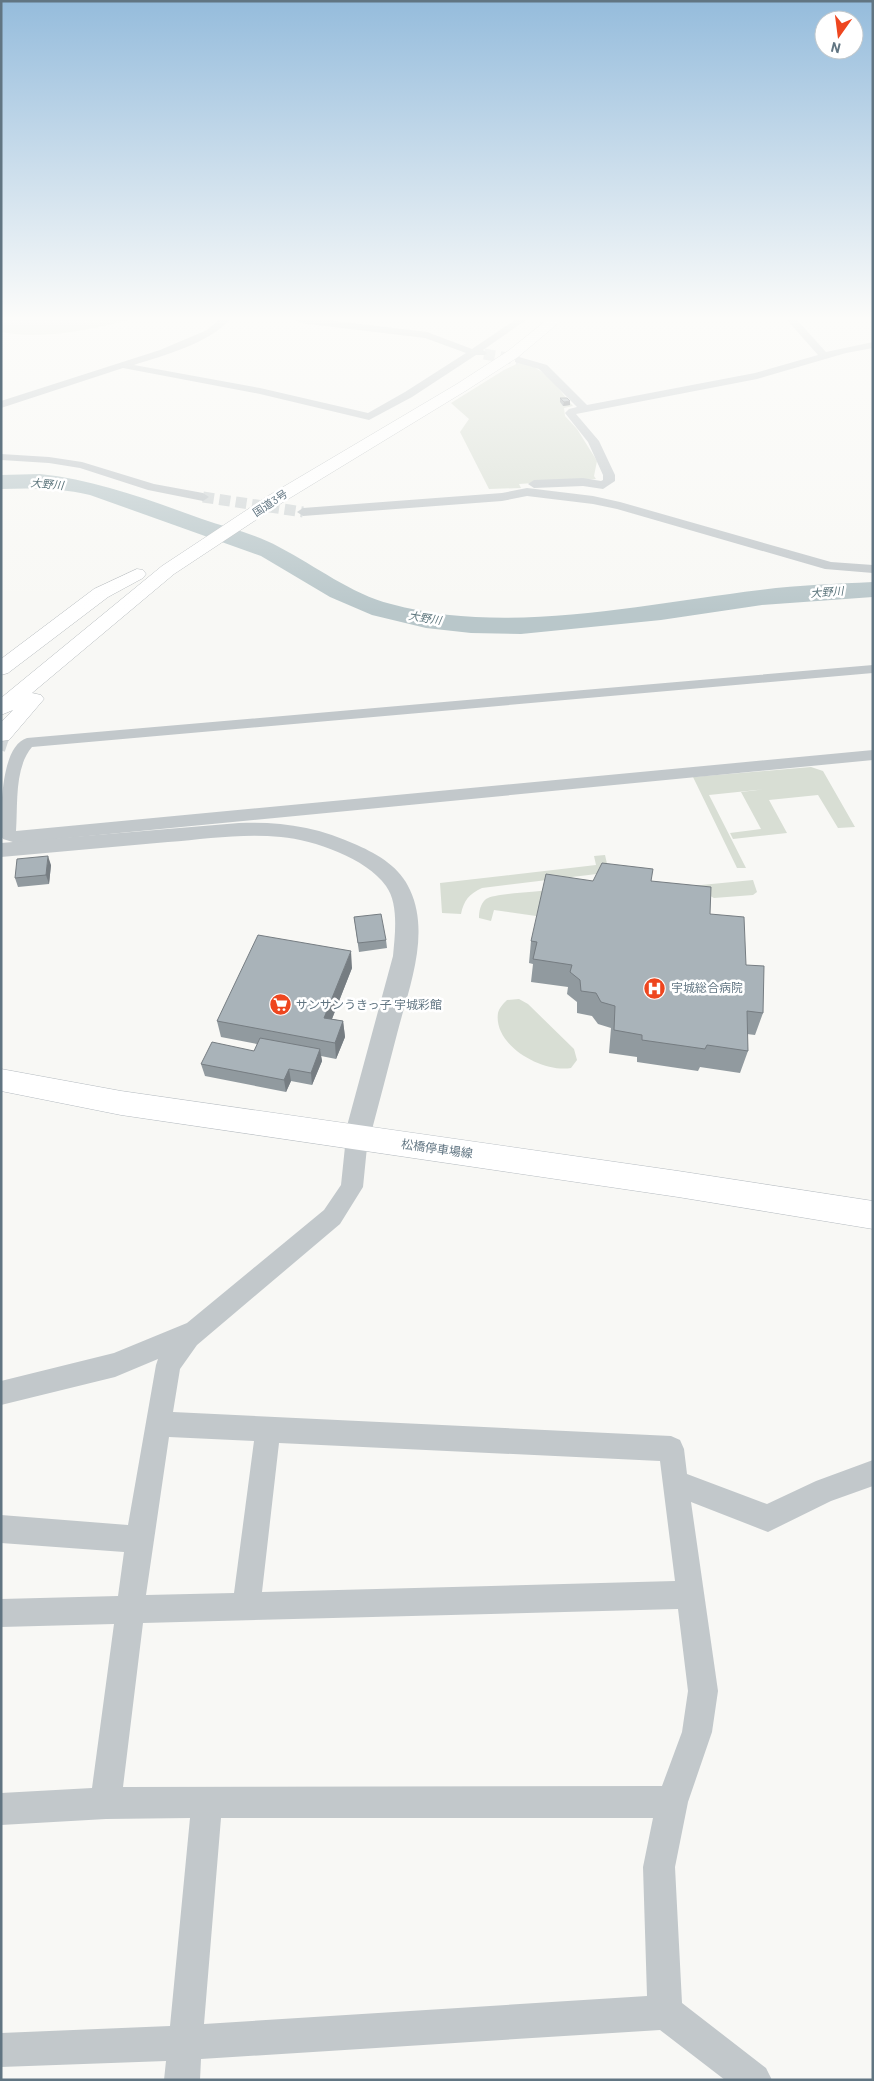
<svg xmlns="http://www.w3.org/2000/svg" width="874" height="2081" font-family="Barlow,'Noto Sans JP',sans-serif">
<style>
.green{fill:#d8ded4}
.lines{fill:none;stroke-linecap:round;stroke-linejoin:round}
.river{fill:#b9c7ca;fill-rule:evenodd}
.minor-tunnel-far1{stroke:#d2d7d8;stroke-width:11;stroke-dasharray:11 5.5;stroke-linecap:butt}
.minor-tunnel{stroke:#d2d7d8;stroke-width:14;stroke-dasharray:14 7;stroke-linecap:butt}
.secondary-casing{stroke:#b5bbc0;stroke-width:1}
.trunk-casing{stroke:#b5babd;stroke-width:1}
.minor{fill:#c2c8cb;fill-rule:evenodd}
.tertiary{fill:#c2c8cb;fill-rule:evenodd}
.secondary{fill:#fff;fill-rule:evenodd}
.trunk{fill:#fff;fill-rule:evenodd}
.wall{fill:#919a9f}
.shaded-wall{fill:#767d82}
.building{fill:#a9b3b9;stroke:#767d82}
.labels{text-anchor:middle;stroke-width:5;stroke-linejoin:round;paint-order:stroke}
.far-water-label{font-size:11px;font-style:italic;fill:#5c757c;stroke:#fff}
.far-street-label{font-size:11px;fill:#617582;stroke:#fff}
.poi-label{font-size:12px;fill:#617582;stroke:#fff;text-anchor:start}
.street-label{font-size:12px;fill:#617582;stroke:#fff}
</style>
<rect width="100%" height="100%" fill="#f8f8f5"/>
<path class="green" d="M1 320H129C88 330 43 340 1 332Z
M521 362C549 371 555 385 573 406L564 408 565 416 577 429 597 461 594 476 596 479 519 484 521 488 489 489 460 432 469 419 451 403 504 370Z
M811 767 823 771 855 827 838 828 818 795 769 800 787 833 733 839 730 833 761 829 741 792 775 788 709 795 746 868H737L693 777Z
M605 855 608 868 605 873 482 888C469 894 464 900 461 914L442 913 440 883 596 865 594 856Z
M753 880 757 892 753 895 714 898 691 886Z
M550 890 542 899 536 916 494 910 491 921 479 918C479 912 480 904 486 899 494 893 538 892 550 890Z
M519 999 528 1004 574 1049 577 1060 571 1068C543 1073 493 1046 498 1013 499 1008 504 1003 507 1000Z"/>
<g class="lines">
<path class="river" d="M40 474C97 480 149 500 202 519 228 528 256 534 279 547 316 566 351 594 391 604 507 636 643 604 760 590 798 585 835 584 873 582V597L762 605 661 620 521 634 471 633 426 628 372 615 330 597 261 556 90 495C60 488 32 488 1 489V475Z"/>
<path class="minor-tunnel-far1" d="M484 354 519 360
M203 497 303 512"/>
<path class="minor-tunnel" d="M1 743 7 745"/>
<defs>
<path id="secondary" d="M1 1069 121 1091 678 1171 873 1201V1229L678 1197 121 1115 1 1091Z"/>
<path id="trunk" d="M547 320H562L518 357 467 390 280 504 174 574 32 693 41 695 44 699 9 740 1 741V722L13 710 1 715V698L162 566 268 496 457 384 508 351Z
M137 569 143 570 146 574 143 578 108 597 8 673 1 675V659L94 589Z"/>
</defs>
<use href="#secondary" class="secondary-casing"/>
<use href="#trunk" class="trunk-casing"/>
<path class="minor" d="M219 320H229C208 344 164 355 134 365L260 388 368 413 405 392 466 353 425 338 300 323 296 320H328L427 332 472 349 515 320H526L483 350 487 353 485 355H476L412 397 369 420 260 394 123 368 1 408V401L160 350 207 330Z
M787 320H797L826 352 873 342V348L846 353 757 379 576 414 599 441 615 475V481L603 489 583 486 534 488 528 484 534 480 583 478 601 481 603 480V475L588 442 565 413 569 409 577 407 539 369 515 362V358L519 357 547 365 587 405 755 373 818 355Z
M1 454 49 457 82 462 154 484 203 493 209 497 203 501 148 490 80 468 49 463 1 460Z
M527 488 593 496 620 502 831 562 873 565V573L825 569 617 509 593 504 527 496 502 501 303 516 297 512 303 508 502 493Z
M873 665V673L32 747C14 768 18 805 16 831L873 750V760L16 843 3 839 1 836C1 813 0 746 27 738Z
M357 1128 365 1131 368 1137 363 1187 340 1224 197 1345 180 1369 173 1412 671 1436 680 1440 684 1449 687 1474 767 1504 816 1481 873 1460V1486L831 1501 768 1532 691 1502 718 1691 712 1732 688 1802 675 1867 682 2003 766 2068 772 2080H725L660 2030 201 2059 200 2080H164L166 2061 1 2067V2033L170 2026 190 1818 106 1819 1 1825V1793L92 1788 114 1624 1 1627V1599L118 1596 124 1552 1 1543V1515L128 1525 156 1365 158 1359 115 1377 1 1405V1381L114 1353 187 1323 324 1210 341 1185 346 1137 349 1131ZM169 1437 254 1441 234 1593 146 1595ZM279 1443 660 1461 675 1581 262 1592ZM678 1609 688 1691 682 1732 662 1786 123 1787 143 1623ZM221 1818H653L643 1867 647 1996 204 2024Z"/>
<path class="tertiary" d="M239 823C280 821 319 827 357 845 379 855 400 867 410 890 431 935 408 990 397 1034 388 1069 379 1103 370 1137L366 1145 357 1148 348 1145 344 1137 393 956C395 934 399 904 386 886 366 858 314 840 281 837 243 833 205 839 168 842 112 847 57 852 1 857V843Z"/>
<use href="#secondary" class="secondary"/>
<use href="#trunk" class="trunk"/>
</g>
<path class="wall" d="M560 398 570 405 563 406 560 402Z
M51 865 49 884 18 887 15 878Z
M593 881H651L710 914 746 965 763 1013 755 1035 747 1034 748 1051 740 1073 700 1067 698 1071 637 1062V1057L609 1053 611 1028 598 1024 592 1016 577 1013V1002L567 994 568 987 531 982 533 964 529 963 531 941Z
M354 917 386 940 387 948 359 952Z
M352 968 332 1019 343 1021 345 1037 336 1059 321 1056 322 1061 312 1085 291 1081 286 1092 205 1076 201 1064 254 1051 257 1044 221 1037 217 1021Z"/>
<path class="shaded-wall" d="M570 401V405L563 406 564 402Z
M48 856 51 865 49 884 46 875Z
M351 951 352 968 326 1034 324 1018Z
M343 1021 345 1037 336 1059 335 1043Z
M320 1049 322 1061 312 1085 311 1073Z
M289 1069 291 1081 286 1092 284 1080Z"/>
<path class="building" d="M560 398H567L570 401 564 402Z
M48 856 46 875 15 878 17 859Z
M602 863 653 869 651 881 711 887 710 914 744 917 746 965 764 966 763 1013 747 1011 748 1051 707 1045 705 1049 642 1040V1035L614 1030 615 1006 601 1002 596 993 581 991 580 980 570 972 572 965 533 959 537 942 531 941 546 874 593 881Z
M381 914 386 940 358 943 354 917Z
M258 935 351 951 324 1018 343 1021 335 1043 217 1021Z
M260 1038 320 1049 311 1073 289 1069 284 1080 201 1064 212 1042 254 1051Z"/>
<linearGradient id="sky" x2="0" y2="1"><stop stop-color="#95bcdc"/><stop offset="0.52" stop-color="#fcfcfa"/><stop offset="1" stop-color="#fcfcfa" stop-opacity="0"/></linearGradient>
<rect width="874" height="612" fill="url(#sky)"/>
<defs>
<symbol id="hospital-disc" viewBox="-11 -11 22 22"><circle r="9.5" fill="#ee461f" stroke="#fff"/><path d="M-5-5h3v3.5h4V-5h3V5h-3V1.5h-4V5h-3Z" fill="#fff"/></symbol>
<symbol id="supermarket-disc" viewBox="-11 -11 22 22"><circle r="9.5" fill="#ee461f" stroke="#fff"/><path d="M-6-5.5h2.5l.6 2H6L4.5 2H-2.5L-4.4-4H-6ZM-1.5 3.2a1.3 1.3 0 1 0 .1 0ZM3 3.2a1.3 1.3 0 1 0 .1 0Z" fill="#fff"/></symbol>
</defs>
<g fill-rule="evenodd">
<use href="#hospital-disc" x="642" y="976" width="25" height="25"/>
<use href="#supermarket-disc" x="268" y="992" width="25" height="25"/>
</g>
<g class="labels">
<g class="far-water-label">
<text transform="translate(47 484) rotate(5)" y="4">大野川</text>
<text transform="translate(827 592) rotate(-4)" y="4">大野川</text>
<text transform="translate(425 618) rotate(9)" y="4">大野川</text>
</g>
<g class="far-street-label">
<text transform="translate(270 503) rotate(-33)" y="4">国道3号</text>
</g>
<g class="poi-label">
<text x="671" y="992">宇城総合病院</text>
<text x="296" y="1009">サンサンうきっ子 宇城彩館</text>
</g>
<g class="street-label">
<text transform="translate(437 1149) rotate(8)" y="4">松橋停車場線</text>
</g>
</g>
<rect width="874" height="2081" fill="none" stroke="#617582" stroke-width="5"/>
<g transform="translate(839 35) rotate(194)"><circle r="24" fill="#ffffff" stroke="#c0c8cd"/>
<path d="M0-4L9 19L0 12L-9 19Z" fill="#ee461f"/>
<text y="-8" font-size="14" font-weight="bold" text-anchor="middle" fill="#617582">N</text>
</g>
</svg>
